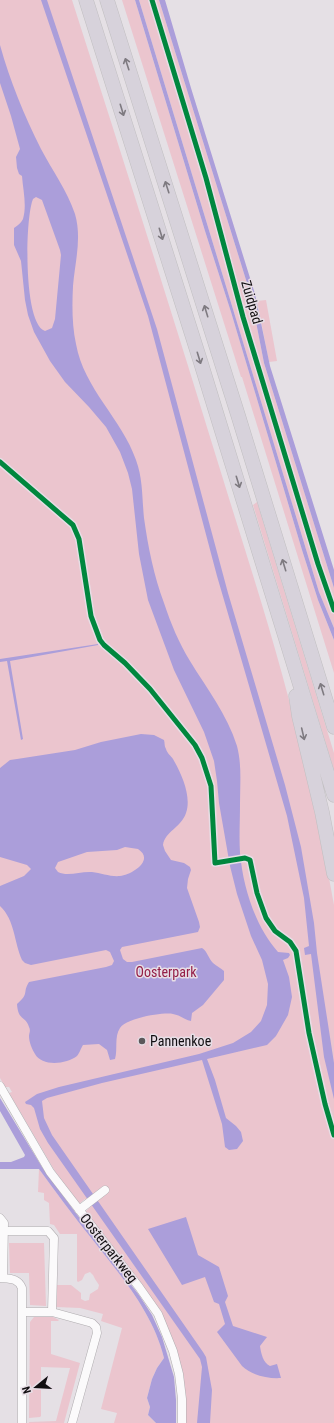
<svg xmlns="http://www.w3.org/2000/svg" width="334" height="1423" font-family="'Roboto Condensed',sans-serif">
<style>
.green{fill:#ebc5ce;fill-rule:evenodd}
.water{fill:#ab9eda;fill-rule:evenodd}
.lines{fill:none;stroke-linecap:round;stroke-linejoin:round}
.street-casing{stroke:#b0adb0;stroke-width:9}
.highway-casing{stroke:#c1bfc1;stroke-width:15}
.street{stroke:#fbfafb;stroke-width:8}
.highway{stroke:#d7d2db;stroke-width:14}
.cycleway-casing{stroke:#e7dee6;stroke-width:8}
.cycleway{stroke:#00873e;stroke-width:5}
.oneway{stroke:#7e7a80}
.poi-dot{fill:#5b585b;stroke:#e7dee6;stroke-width:1.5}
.labels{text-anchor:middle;stroke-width:3;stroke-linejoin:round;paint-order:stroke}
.street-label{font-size:14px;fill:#110e11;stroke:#e7dee6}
.park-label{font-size:14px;fill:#941e47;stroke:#e7dee6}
.poi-label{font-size:14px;fill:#110e11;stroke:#e7dee6;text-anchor:start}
</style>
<rect width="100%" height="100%" fill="#e5e0e5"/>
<path class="green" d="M0 0H72C123 159 174 319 223 479 243 544 264 608 282 674 303 750 320 827 334 905V1423H184V1392L153 1302 135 1275 85 1212 91 1206 85 1199 79 1204 56 1173 9 1093 12 1092 9 1087H5L0 1078ZM115 1238 201 1352 200 1358 198 1355Z
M122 0H135L205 231 231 312 302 550 318 600 334 640V673L242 377H241Z
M139 0H150L204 178 236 300 313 553 334 614V628L319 592Z
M154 0H159L251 296 264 363 334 588V605L309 531 248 327 205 169Z
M266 300 277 361 269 362 257 301Z
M257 502 334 753V770L253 505Z
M39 1169C56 1192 73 1216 92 1239 120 1275 153 1312 164 1358L157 1368 152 1379 147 1398 150 1407 148 1415 156 1423H114L117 1413 101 1409 122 1328 101 1321 103 1314 80 1308 56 1307 55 1285H71L81 1293V1299L85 1301 89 1300 90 1294 98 1289 99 1285 95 1279 93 1275 90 1272 85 1274 82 1280 78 1282 77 1281V1234H60L54 1225 50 1224 49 1203 44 1200V1193L38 1192Z
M9 1243H44L46 1306 30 1305 29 1273H10Z
M34 1317H53L59 1320 58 1321H51V1354L80 1363 64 1423H29V1422L56 1421 70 1368 41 1367V1416L40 1417 29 1418 30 1322Z"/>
<path class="water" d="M41 0H47L157 329 228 593 285 785 301 847 314 923 317 953 334 1063V1099L324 1057 311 954 305 955 304 948 309 946 304 898 287 816 217 576 148 316Z
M135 0H139L319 592 334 628V640L318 600 302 550 231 312 205 231Z
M159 0H165L191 88 255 294 270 366 334 570V588L264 363 251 296Z
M0 45C10 81 24 115 41 149 52 170 67 190 75 214 82 238 75 262 73 286 72 305 72 326 76 344 84 389 122 419 136 460 143 479 142 498 144 518 148 547 154 576 164 603 171 624 179 643 190 661 207 689 227 714 237 746 242 765 240 785 240 804 240 821 239 837 240 853 243 887 255 926 278 952L289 953 290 955 288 958 283 960 289 977 292 997 288 1015 276 1036 267 1045 207 1059 215 1080 226 1118 236 1126 241 1132 243 1141 237 1149 229 1150 225 1147 222 1124 202 1060 102 1083 47 1098 42 1101 44 1118 52 1135 203 1352 206 1357 212 1390 210 1423H197L202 1367 200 1359 48 1143 40 1129 34 1108 31 1105 26 1104 25 1102 37 1094 59 1087 199 1054 233 1043 251 1032 261 1021 267 1005 268 984 262 960 251 936 237 894 230 866 219 803 217 781 214 761 204 732 174 670 148 600 139 554 132 489 128 473 120 452 106 427 89 407 65 382 50 361 34 332 28 315 25 300 21 261 14 245V228C18 225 21 223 23 219 27 205 23 190 22 176L19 174 17 168 16 157 20 149 11 116 0 83ZM36 197 42 200 60 250 61 255 55 319 52 328 45 331C23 324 25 218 33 199Z
M98 644V645L10 661 23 739 21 740 7 661 0 662V659Z
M141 734 154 735 164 740C165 743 164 746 166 749 167 753 171 756 173 759 181 773 192 796 186 813 181 828 165 831 163 845L165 851 171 860 184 863 190 867 191 870 188 879 187 888 199 922 200 927 198 932 193 933 122 947 120 950 123 959 127 962H132L202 948C208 952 208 958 213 963 216 966 221 968 224 971V980L203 1005 192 1013 191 1021C185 1020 180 1015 173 1014 163 1012 126 1018 120 1028 114 1037 118 1049 115 1059L110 1060 107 1050 99 1044 83 1045C81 1048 79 1054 77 1056 67 1064 42 1067 35 1054 32 1049 29 1042 29 1036 29 1033 31 1031 29 1027 26 1016 18 1021 17 1004 30 993 22 993 29 982L106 967 112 965 114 961 110 952 106 950 31 965 25 963 22 960C14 942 15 920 0 906V886L24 876 31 869 27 865 0 857V768L10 760 17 759 75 750 101 742ZM125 847 138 849C155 860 132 875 120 876 111 877 101 873 92 872 81 871 68 877 58 872L55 868 58 862 61 861 87 852 117 850Z
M0 1098 42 1167 75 1212 139 1295 152 1315 162 1337 174 1377 176 1400V1423H156L148 1415 150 1407 147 1398 152 1379 157 1368 164 1358C153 1312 120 1275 92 1239 73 1216 56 1192 39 1169H0V1162H11L24 1157 25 1155 0 1111Z
M186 1217 198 1255 219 1267 228 1296 225 1302 233 1326 267 1337 260 1346C261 1353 263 1363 270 1366L277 1364 281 1378C268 1379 251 1375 242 1366L217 1332 225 1324 219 1304 214 1302 205 1277 182 1285 148 1229Z"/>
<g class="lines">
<defs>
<path id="street" d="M0 1086 50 1172 139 1287 158 1314 173 1351 179 1374 182 1399V1423
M79 1210 105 1190
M0 1218 4 1223 3 1278
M4 1231H48L54 1238 52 1312
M0 1278C10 1279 18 1278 22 1288V1423
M23 1312H52L92 1323 96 1327 97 1333 72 1423"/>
<path id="highway" d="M86 0 200 360 334 795
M107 0 238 415 334 727
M296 696 299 716 322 812 334 874"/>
</defs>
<use href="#street" class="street-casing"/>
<use href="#highway" class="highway-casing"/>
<use href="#street" class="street"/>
<use href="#highway" class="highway"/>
<defs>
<path id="cycleway" d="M152 0 206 178 243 317 318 564 334 610
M0 462 73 525 79 539 91 616 100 640 104 645 125 663 150 689 195 745 202 758 211 786 215 863 245 858 250 860 257 893 266 918 275 931 290 942 296 951 309 1033 325 1104 334 1135"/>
</defs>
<use href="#cycleway" class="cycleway-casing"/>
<use href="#cycleway" class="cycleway"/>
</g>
<defs><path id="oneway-shaft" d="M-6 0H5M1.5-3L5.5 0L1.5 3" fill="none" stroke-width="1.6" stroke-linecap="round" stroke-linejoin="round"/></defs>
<g class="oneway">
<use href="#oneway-shaft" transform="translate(127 64) rotate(-108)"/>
<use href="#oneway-shaft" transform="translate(122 110) rotate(73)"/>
<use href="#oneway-shaft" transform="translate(167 187) rotate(-108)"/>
<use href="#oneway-shaft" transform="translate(161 234) rotate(73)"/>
<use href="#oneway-shaft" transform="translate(206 311) rotate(-107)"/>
<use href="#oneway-shaft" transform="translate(199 358) rotate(73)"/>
<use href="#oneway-shaft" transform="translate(238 482) rotate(73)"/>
<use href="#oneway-shaft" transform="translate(284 565) rotate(-107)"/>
<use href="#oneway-shaft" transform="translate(322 689) rotate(-107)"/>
<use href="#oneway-shaft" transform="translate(303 734) rotate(77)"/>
</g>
<circle class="poi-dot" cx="142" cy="1041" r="4"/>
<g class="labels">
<g class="street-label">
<text transform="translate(252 302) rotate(74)" y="5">Zuidpad</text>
<text transform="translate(109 1248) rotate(52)" y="5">Oosterparkweg</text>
</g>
<g class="park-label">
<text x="166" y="977">Oosterpark</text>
</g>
<g class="poi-label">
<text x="150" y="1046">Pannenkoe</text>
</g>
</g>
<g transform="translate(36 1387) rotate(252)" stroke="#e7dee6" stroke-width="3" paint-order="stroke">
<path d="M0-3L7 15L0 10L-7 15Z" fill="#110e11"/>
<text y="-6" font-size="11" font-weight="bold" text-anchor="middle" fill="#110e11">N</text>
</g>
</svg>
